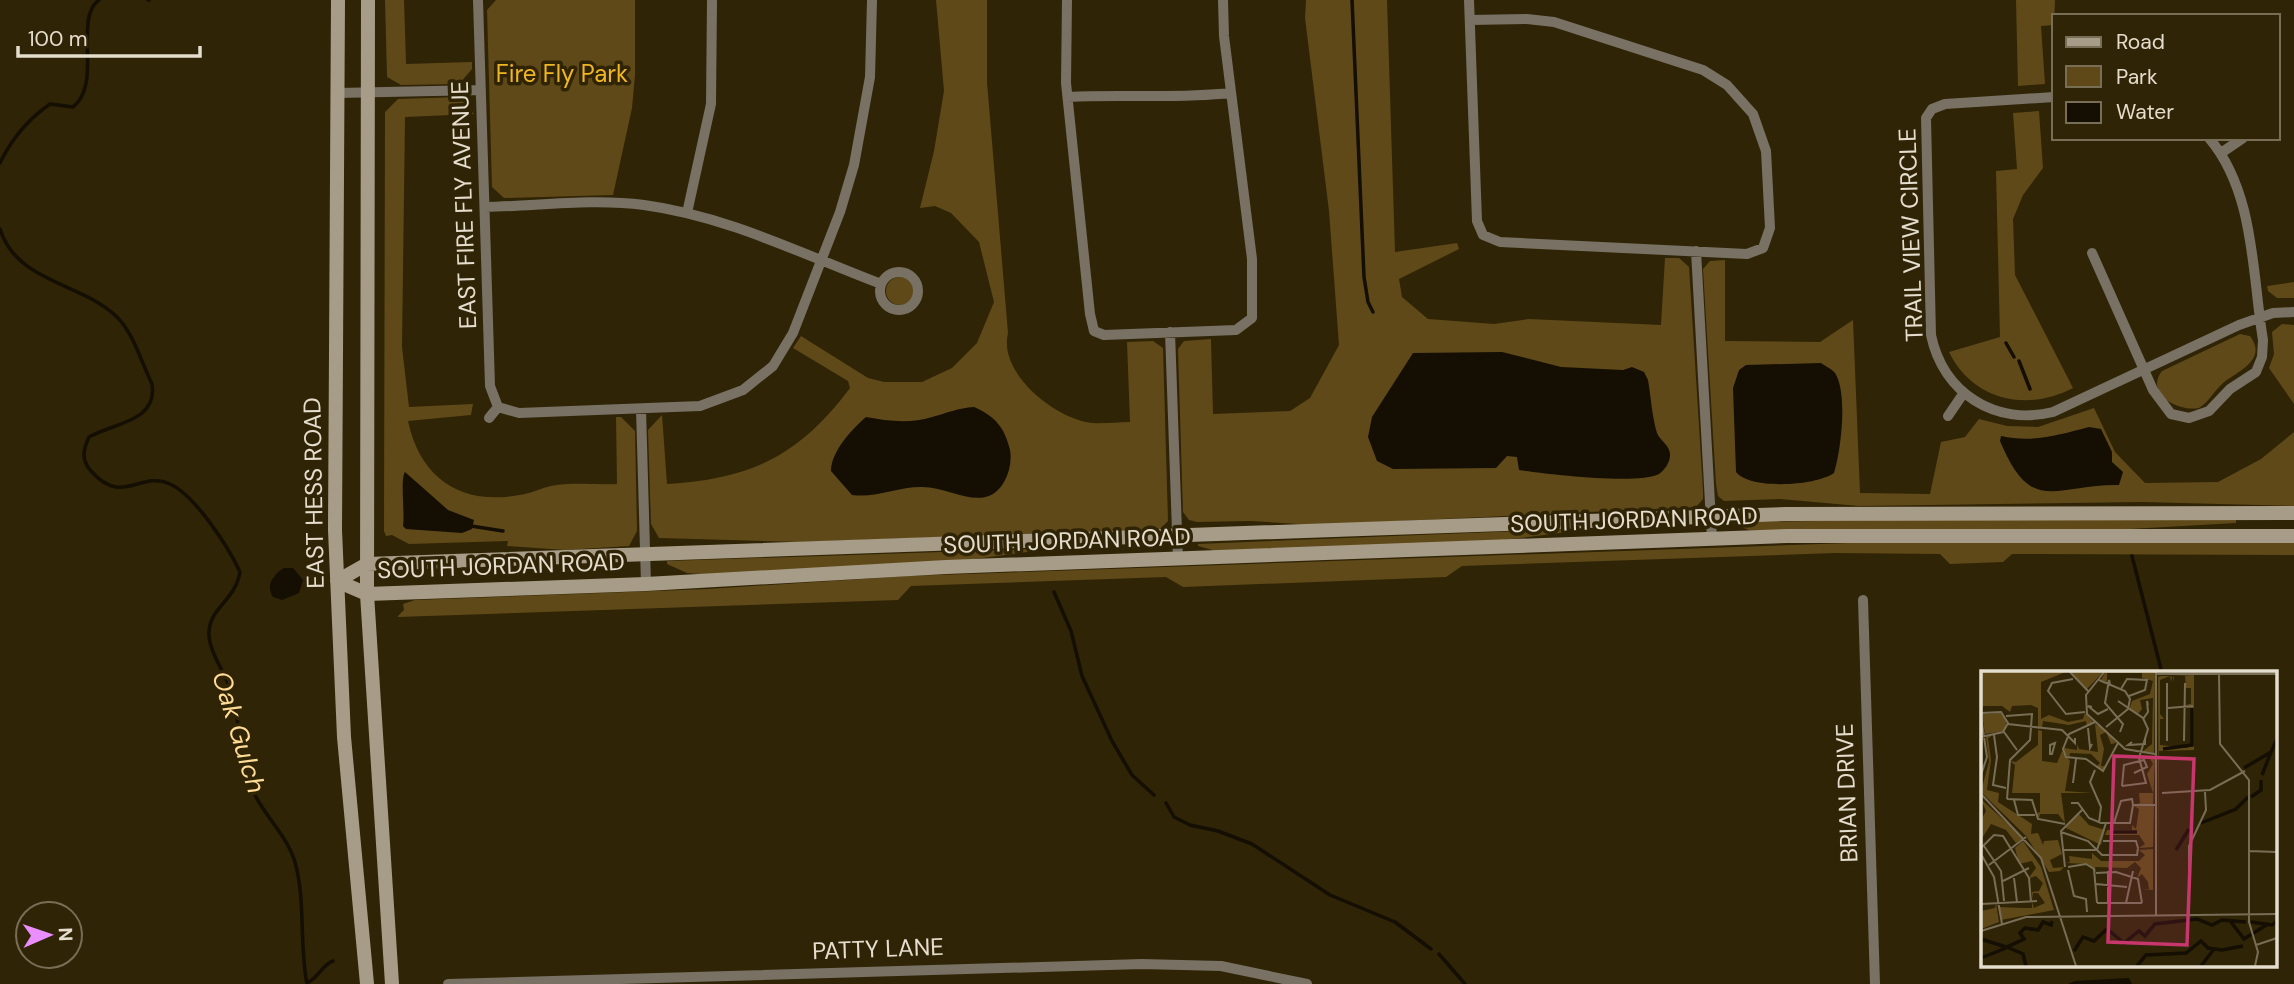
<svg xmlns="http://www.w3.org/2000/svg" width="2294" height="984" font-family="'DM Sans',sans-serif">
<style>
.green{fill:#5f4918}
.water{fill:#140e03}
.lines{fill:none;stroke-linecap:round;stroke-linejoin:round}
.stream{stroke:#140e03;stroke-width:3.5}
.minor{stroke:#787164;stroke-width:10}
.secondary{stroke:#a79c87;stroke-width:14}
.labels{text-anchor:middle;stroke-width:7;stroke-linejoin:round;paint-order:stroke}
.park-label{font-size:24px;fill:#f1b722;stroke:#302406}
.street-label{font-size:24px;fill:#e5ddcd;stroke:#302406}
.water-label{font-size:26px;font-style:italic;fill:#ffdc96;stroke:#302406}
.inset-river{fill:none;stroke:#140e03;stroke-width:3.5}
.inset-road{fill:none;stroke:#786e56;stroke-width:2}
.view{fill:#c7366c;fill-opacity:0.15;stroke:#c7366c;stroke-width:3.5}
.inset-edge{fill:none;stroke:#e5ddcd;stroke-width:3.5}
</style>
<rect width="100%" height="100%" fill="#302406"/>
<path class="green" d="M385 0H404L406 64 472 62V69L459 84 401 85 387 77Z
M496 0H635V75L632 108 613 195 504 198 492 187 487 10Z
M936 0H987V82L1008 333C998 373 1055 419 1092 423 1104 424 1118 422 1130 422L1127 342 1153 341 1163 348 1168 521 1160 529 800 542 659 538 651 524 648 430 662 415 667 484C751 479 799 456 850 388L848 381 793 348 801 336 868 378 884 382H922L952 368 977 343 994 302 979 242 951 213 935 206 920 208 934 151 944 91Z
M1306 0H1387L1395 252 1457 243 1459 249 1399 279 1402 297 1428 319 1494 324 1529 319 1661 325 1665 258H1679L1689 267 1703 490V499L1696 507 1314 525 1251 521 1197 522 1189 520 1183 512 1178 349 1184 341 1211 339 1213 414 1290 411 1310 398 1339 345 1329 211 1305 18Z
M2016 0H2055L2054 25 2041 26 2045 84 2018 86Z
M459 97 474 114 405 117 402 347 409 407 473 404 471 415 408 421C421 482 465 507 525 494 534 492 542 488 551 486 572 482 596 485 617 484L616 417H621L635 431 637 531 629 546 565 550 507 546 508 541 409 544 392 535 386 536 384 531 385 112 398 99Z
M2039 111 2043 168 2023 195 2013 219 2015 275 2073 388C2027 412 1973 401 1949 352L2000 337 1996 171 2017 169 2013 113Z
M1725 260V341L1820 342 1853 320 1860 493 1930 494 1941 442 1965 437 1979 419 2007 426 2038 427 2094 408 2115 452 2145 483 2218 482 2261 459 2294 432V506L2142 502 1859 506 1780 499 1724 501 1718 496 1716 484 1703 269 1710 261Z
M886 291a14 14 0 1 1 28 0a14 14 0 1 1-28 0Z
M2294 282V298H2277L2268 291 2267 286Z
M2282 324 2294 325V404L2269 368 2274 354 2272 332Z
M2240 334 2250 336C2268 360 2238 371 2223 383 2214 391 2209 402 2199 408 2179 412 2144 394 2162 371Z
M2136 517 2236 519V523L2130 529 1749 530 1729 522Z
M1567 529V532L1503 540 1216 551 1198 546V544Z
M1849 543H2294V555L2012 554 2003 562 1950 564 1940 554 1836 553 1462 566 1446 577 1183 587 1166 577 911 586 898 600 397 617 404 610 403 604 415 600 708 589 908 576Z
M1035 549V551L967 560 710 575 687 573 667 564V561Z"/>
<path class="water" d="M1502 352 1561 367 1623 370 1632 367 1644 372 1648 380C1651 397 1652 417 1657 433 1660 441 1671 446 1670 456 1670 462 1664 471 1659 474 1637 485 1546 474 1519 470L1517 457 1507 456 1496 468 1393 469 1377 461 1368 437 1372 417 1413 353Z
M1821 363C1825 366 1832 369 1835 373 1848 393 1841 451 1834 473 1816 486 1750 490 1736 472L1733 388 1739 370 1746 365Z
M974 407C995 416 1005 428 1010 450 1012 460 1009 474 1004 482 985 515 951 486 921 487 897 487 877 498 852 495L831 471C831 452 851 430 866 417 887 421 910 424 932 417 947 413 958 408 974 407Z
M2089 427 2101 429 2112 452V462L2123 472 2119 485C2054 484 2032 517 2000 441L2001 436C2032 443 2059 435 2089 427Z
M405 472 448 510 474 520 472 529 462 533 406 529 403 526C405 513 400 479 405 472Z
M284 568H293L303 580 299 593 282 600 273 597C265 585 274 574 284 568Z
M2129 978 2132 984H2068L2075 981Z"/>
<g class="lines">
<path class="stream" d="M148 0H149
M1352 0 1364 277 1368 302 1373 312
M0 163C12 138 27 120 50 104L73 107C103 84 73 18 99 0
M0 229C17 283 81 282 117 317 134 334 141 362 152 384 158 422 113 423 89 437 83 450 81 460 91 471 123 507 140 470 170 484 195 495 229 548 240 572 235 601 210 607 209 632 208 651 225 672 231 691 241 721 238 755 250 785 261 813 286 833 295 862 306 902 299 944 307 984
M2006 343 2014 357
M2019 361 2030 389
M471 526 503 531
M2132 556 2162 673
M1054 592 1071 631 1082 676 1112 741 1132 775 1154 795
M1166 803 1174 817 1190 825 1218 831 1252 844 1330 895 1395 922 1431 949
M1439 954 1465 984
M307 983C319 977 322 965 333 961"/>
<path class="minor" d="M478 0 490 386 498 407 519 413 700 406 743 390 773 366 793 333 840 212 854 165 870 77 872 0
M1067 0 1066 83 1090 314 1094 331 1104 335 1236 330 1252 318V259L1224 36 1223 0
M1469 0 1477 221 1483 235 1500 242 1747 254 1763 248 1770 228 1766 151 1753 114 1727 85 1703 70 1554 22 1527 19 1470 20
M338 93 481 90
M1068 97C1122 94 1176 99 1230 93
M2054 97 1945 104 1932 109 1926 118 1931 335C1943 393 1995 426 2053 412L2239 325 2273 313 2294 312
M2221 153 2243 138
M485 207C537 206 593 198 644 205 727 216 804 255 881 284
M687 213 711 104 712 0
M1696 251 1712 539
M2092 253 2153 390 2171 414 2189 418 2209 411 2230 389 2256 372 2262 357 2263 340C2252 274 2255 192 2209 138
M880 291a19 19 0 1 1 38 0a19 19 0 1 1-38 0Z
M1170 332 1178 560
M641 409 646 584
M1948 416 1963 394
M489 418 498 407
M1863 600 1875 984
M448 984 1142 964 1221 966 1307 984"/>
<path class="secondary" d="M338 0 335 530 344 737 367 984
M368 0 367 594 392 984
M337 581 367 564 1786 514 2294 513
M337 581 367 594 646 584 946 567 1787 536H2294"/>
</g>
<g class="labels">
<g class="park-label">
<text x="562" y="82">Fire Fly Park</text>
</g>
<g class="street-label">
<text transform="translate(464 205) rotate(-92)" y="8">EAST FIRE FLY AVENUE</text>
<text transform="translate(1911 235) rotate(-92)" y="8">TRAIL VIEW CIRCLE</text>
<text transform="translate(314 493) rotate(-91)" y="8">EAST HESS ROAD</text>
<text transform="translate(1634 520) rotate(-2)" y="8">SOUTH JORDAN ROAD</text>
<text transform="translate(1067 541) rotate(-2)" y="8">SOUTH JORDAN ROAD</text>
<text transform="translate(501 566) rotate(-2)" y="8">SOUTH JORDAN ROAD</text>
<text transform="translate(1847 793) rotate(-92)" y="8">BRIAN DRIVE</text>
<text transform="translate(878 949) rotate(-2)" y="8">PATTY LANE</text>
</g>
<g class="water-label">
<text transform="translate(239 732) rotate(73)" y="9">Oak Gulch</text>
</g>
</g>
<g transform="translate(1981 671)">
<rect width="296" height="296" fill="#302406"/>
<path d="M1 0H87L60 11V48L68 44 87 51 102 48 104 42 112 51 106 56 105 50 88 54 62 50 61 57 57 58V37L50 34 31 35 29 41 21 35H2L1 41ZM89 0H123L106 18ZM125 0H174L173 82 161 81 171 73 172 27 159 29 161 38 156 44 148 39 151 30 169 23 172 10 161 7V2H126V11L120 9ZM213 4V79L178 80V240L177 6 179 5H189L191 6 190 11 189 5 179 9V43L183 48H179V74L206 77 210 74V37H205L212 35 205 33H210V17H205L204 5H193V11L192 6 193 5ZM19 42 26 49 23 60 4 63 1 43ZM114 53 125 59 135 72 130 73 125 61 119 64 123 78 120 95H126L121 99 115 96 119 92 110 83 89 82 88 87 83 81V77L96 79V73L98 78 117 81ZM57 59 61 60V90L76 92 81 80 89 90 84 120 111 122H80L84 152 77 143H59L58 147 54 143 59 141V122H31L34 94 29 90 35 91 57 74ZM12 64 7 67 10 89 6 119 18 122 17 131 51 153 50 163 57 162 62 174 63 170 77 169 81 183 69 189 72 197 83 196 79 200 68 201 45 165 0 121 8 90 5 66ZM160 84 174 86 172 133 153 134 159 132 158 122H172L166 103 172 93 168 86 160 88ZM0 128 33 159 41 168 35 172 25 159 10 153 0 169V149L5 140ZM153 135H173L172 176 158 177 164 173 158 164H124L126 159H151V154L155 158 158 138ZM97 142 108 154 124 159 120 174 83 156ZM42 170 60 196 73 239 20 249 16 232 18 236 42 237H51V231L53 237 64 232 57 222H52L51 229V215V221L58 220 62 212 55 205 49 207 50 212 49 205 55 197 51 190 38 193 34 177ZM172 178V219L162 218H168L167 211 161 203 156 207 160 197 154 191 146 197 114 196 115 201 107 193 85 192 89 191 88 185 111 188V182L120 190H158L164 184 158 179ZM15 232 18 251 0 258V240L14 237Z" fill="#5f4918"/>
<path class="inset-river" d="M182 78 211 74V37M263 97 290 81 296 68M281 104 290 81M270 126 280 119V109M220 152 255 138 267 126M129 161H156M195 179 208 158M250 251 263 268 287 253M270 251 291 254 296 250M0 268 25 276M93 280 102 266 113 270 126 258 143 272 158 260 164 265 174 253 216 248 231 254 241 249 265 251M0 287 25 277M45 295 42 283 26 276 43 268 39 262 44 257 57 259 62 251 70 254 71 250M156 295 165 284 205 282 220 270 227 277 241 279 262 275M220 295 233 278"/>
<path class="inset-road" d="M88 0 107 20M124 0 105 24 106 43 144 78 174 83M175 3H296M238 3 239 73 268 109V251L277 281 274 295M92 8 71 12 67 20 85 43 104 41M118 9 144 20 149 28 147 38 125 56M129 13 128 9 124 32 142 53 139 61M140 18 146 8 166 9 164 19 148 25M137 30 162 47 167 58 158 87 165 112 141 115M111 36 107 35 117 43 127 38M187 37 212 35M0 42 20 41 27 52 22 61 0 66M25 45 51 43 49 69 29 89 26 128M0 46 6 86 0 104M162 48 167 41 166 30 167 34M114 51 88 63 82 78 85 86 105 88 122 100 137 72M27 53 81 59 94 72V67M107 57 109 77 111 73M23 61 36 79M13 64 16 86 12 114 25 117M186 70V12M203 70 204 12M151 71 147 74 164 73V67M74 72 71 83H69V74ZM114 99 109 111 120 136 118 152M92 112 95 88M141 115 143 94 163 89 166 96 153 102M181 122 229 119 264 100M0 123 60 187 95 295M26 128 51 129 57 148 84 153M33 129 37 144H54M90 132H97L108 147 120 152H149L152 134M152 134H174M133 152 140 130 151 128 152 134M80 161 107 170 121 184H156L157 177M122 170H155L157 177M3 175 20 200 23 230M0 177 13 164 22 165 48 207 50 231M81 179H116L125 152M268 180 295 181M0 183 13 206 21 253M8 194 45 166M84 196 80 160 102 138M87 196 105 193 113 198 116 232M87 199 93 225 105 228 106 241M127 200V232M115 202 135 201 157 208 161 232M33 207 36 231M22 210 48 197M115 213 146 216M116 232H161M145 232 152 200M0 233 56 230M208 244V175L225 139 224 121M175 245V0M0 260 45 246 296 243M275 274 296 267"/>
<path class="view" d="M133 85 213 88 206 274 127 271Z"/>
<rect width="296" height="296" class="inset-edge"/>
</g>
<rect x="2052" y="14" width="228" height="126" fill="#302406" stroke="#786e56" stroke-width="2"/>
<rect x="2066" y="37" width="35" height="10" fill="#a79c87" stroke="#786e56" stroke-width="2"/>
<text x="2116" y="49" font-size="21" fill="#e5ddcd">Road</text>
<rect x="2066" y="66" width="35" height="21" fill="#5f4918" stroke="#786e56" stroke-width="2"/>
<text x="2116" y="84" font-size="21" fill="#e5ddcd">Park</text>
<rect x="2066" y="102" width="35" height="21" fill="#140e03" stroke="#786e56" stroke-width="2"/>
<text x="2116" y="119" font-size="21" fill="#e5ddcd">Water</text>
<g transform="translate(49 935) rotate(88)"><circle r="33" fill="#302406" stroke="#786e56" stroke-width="2"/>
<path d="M0-5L12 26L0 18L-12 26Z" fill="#ea8dfd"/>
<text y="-10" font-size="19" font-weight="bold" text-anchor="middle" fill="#e5ddcd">N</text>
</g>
<path d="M18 46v10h182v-10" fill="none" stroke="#e5ddcd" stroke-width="3.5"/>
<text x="28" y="46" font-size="21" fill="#e5ddcd" stroke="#302406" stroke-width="5" paint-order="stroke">100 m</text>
</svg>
